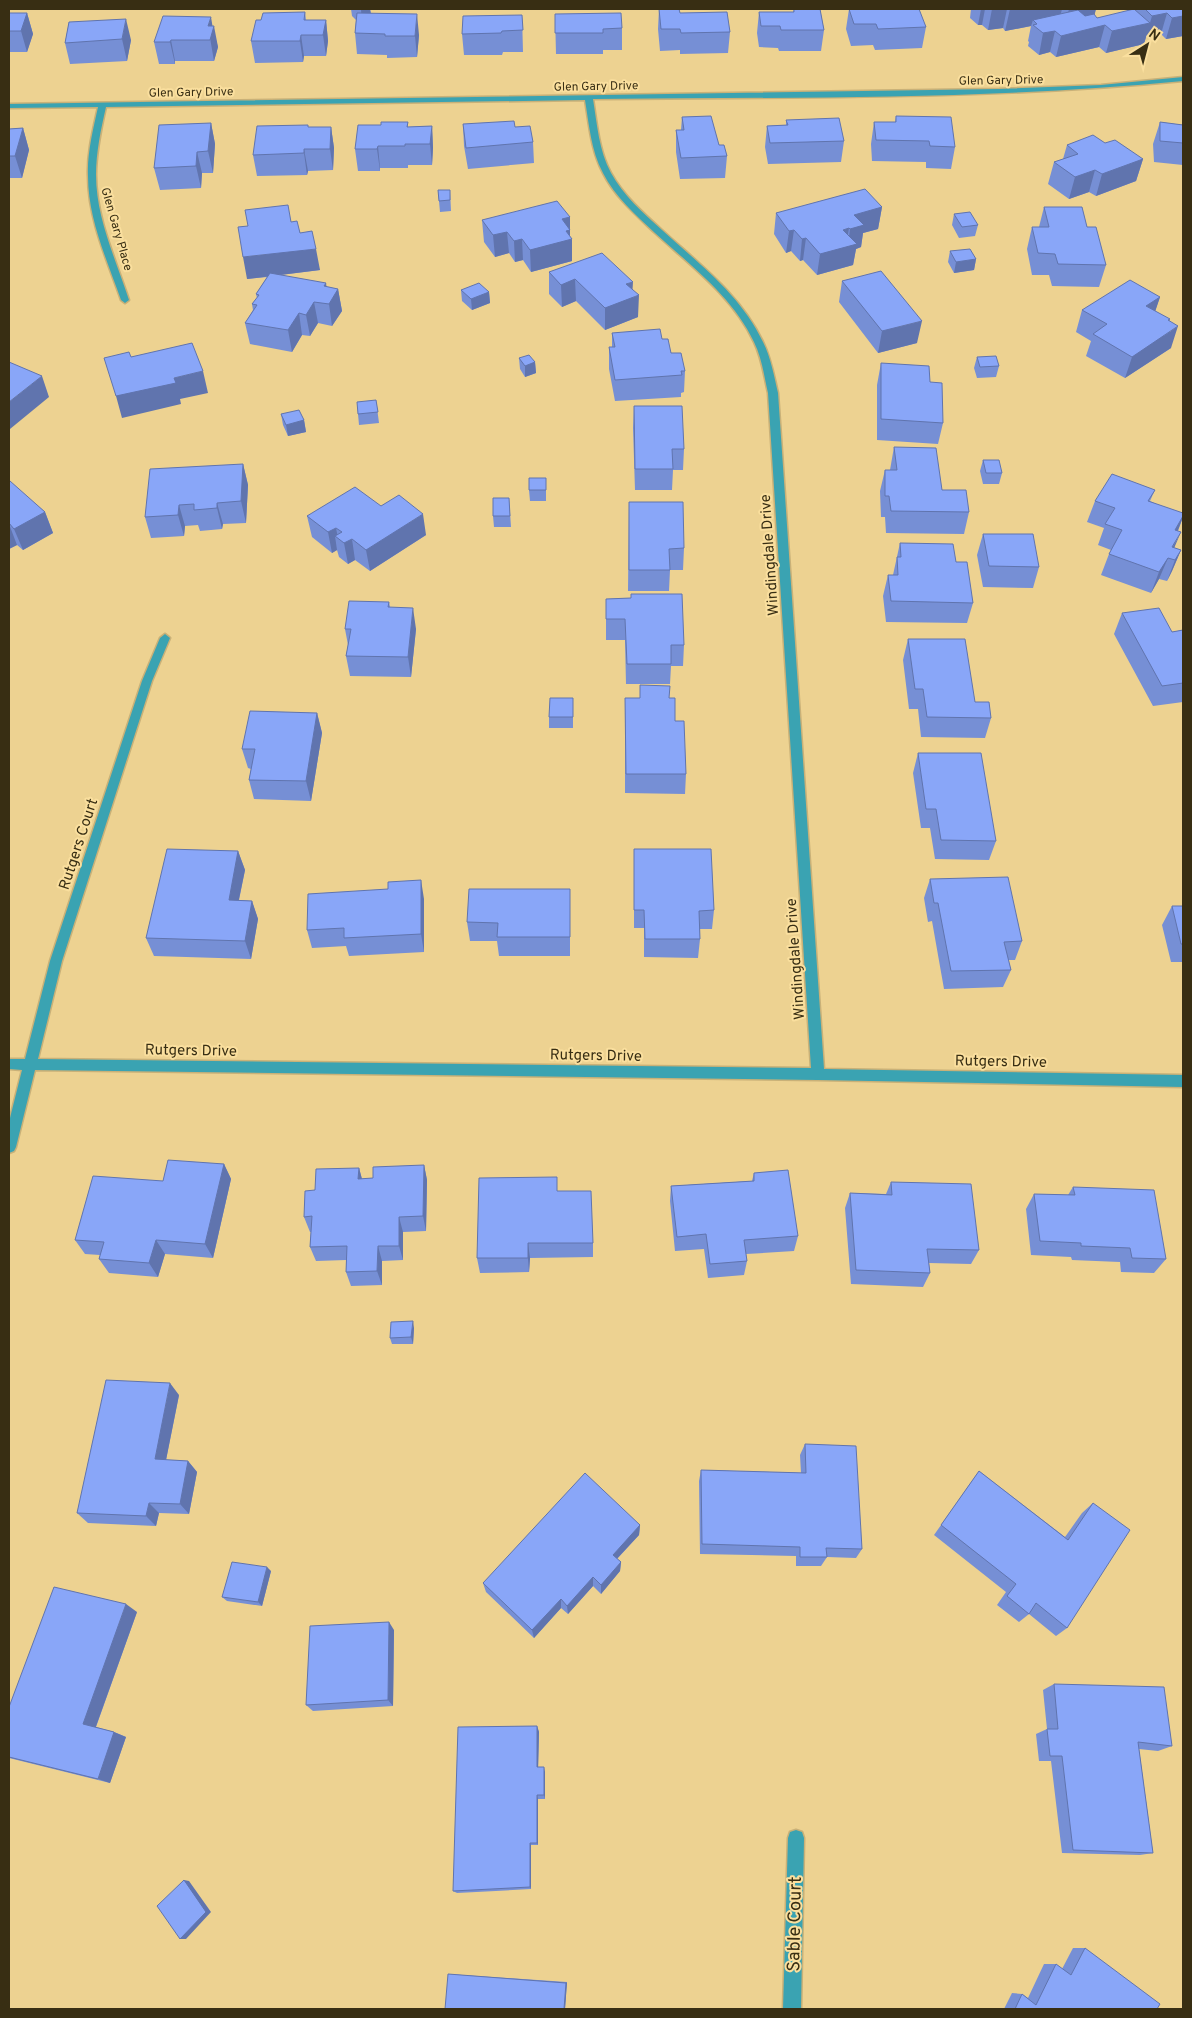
<svg xmlns="http://www.w3.org/2000/svg" width="1192" height="2018" font-family="Overpass,sans-serif">
<style>
.lines{fill:none;stroke-linecap:round;stroke-linejoin:round}
.minor-casing{stroke:#c9b178;stroke-width:3}
.minor{fill:#3aa3b2;fill-rule:evenodd}
.wall{fill:#768fd5}
.shaded-wall{fill:#6074ae}
.building{fill:#89a6f8;stroke:#6074ae}
.labels{text-anchor:middle;stroke-width:4;stroke-linejoin:round;paint-order:stroke}
.far-street-label{font-size:12px;fill:#382e13;stroke:#fadf9e}
.street-label{font-size:15px;fill:#382e13;stroke:#fadf9e}
.near-street-label{font-size:18px;fill:#382e13;stroke:#fadf9e}
</style>
<rect width="100%" height="100%" fill="#edd291"/>
<g class="lines">
<defs>
<path id="minor" d="M1183 77V81C987 100 790 97 593 99 597 124 599 151 611 173 623 195 643 213 662 230 699 264 741 295 763 342 771 358 774 376 778 393L824 1069 1183 1075V1087L818 1080 35 1070 16 1147 14 1151 9 1153V1122L22 1070 9 1069V1059H25L50 961 142 681 160 638 165 634 170 638 152 681 62 961 38 1059 811 1068 768 393C764 376 762 358 754 342 733 297 691 266 655 233 636 215 615 197 603 173 591 151 589 124 585 100L106 107C101 129 96 152 96 175 96 218 116 260 129 300L125 303 121 300C107 260 88 219 88 176 87 153 93 130 98 107L9 108V104L999 89 1101 85Z
M796 1830 802 1832 804 1838 801 2009H783L788 1838 790 1832Z"/>
</defs>
<use href="#minor" class="minor-casing"/>
<use href="#minor" class="minor"/>
</g>
<path class="wall" d="M351 9H370L371 13 419 35 417 57 387 58V55L357 54 355 33 356 20 352 16Z
M659 9 730 32 728 53 680 54V50L660 51 658 29Z
M794 9H820L824 30 821 51H779L778 48 759 47 757 33 759 12H793Z
M849 9 926 27 922 48 875 50 873 45 851 46 846 29Z
M971 9H1096L1094 15 1097 18 1136 11V9H1183V36L1166 39 1161 34 1146 37 1144 44 1106 53 1099 47 1056 57 1050 52 1039 55 1028 46 1029 42 1028 41 1031 26 1005 31 1003 28 988 30 982 25H978L970 18Z
M305 12 306 20H326L328 41 326 56H304L303 62 255 63 251 41 261 20Z
M9 13H27L33 34 27 52H10L9 56Z
M555 14 622 28V50H603V54H556Z
M522 15 523 52H503L502 55H464L462 34Z
M69 22 131 40 127 61 70 64 65 43Z
M212 26 218 47 214 61H175V64H159L154 42Z
M896 116 955 147 951 169 926 168V162L872 161 871 144 874 122H895Z
M682 117 719 145 727 156 725 178 680 179 676 152V130H681Z
M786 120 844 141 841 162 768 164 765 147 767 126 786 125Z
M408 122V127L432 126 433 148 432 165H408V168H380V171H358L355 149 381 125Z
M1160 122 1183 125V165L1154 162 1153 144Z
M211 123 215 144 213 173H202L201 188 160 190 154 168Z
M463 124 515 127 533 142 534 163 468 169 464 146Z
M308 127H331L334 148 333 170 308 171 307 175 257 176 253 155Z
M23 128 29 150 22 178H9V129Z
M1105 143 1143 159 1136 181 1096 196 1089 192 1069 199 1048 184 1054 162 1063 159 1067 145Z
M438 190H450L451 211 440 212Z
M882 207 878 229 863 233 861 247 856 249 853 265 817 275 803 260 800 261 791 251 786 253 774 234 776 213Z
M1044 207 1087 227 1106 265 1099 287 1052 286 1049 275H1032L1027 249 1032 227H1039Z
M954 214 978 225 975 236 959 238 952 225Z
M570 217V237L572 261 531 272 523 260 515 262 509 253 495 257 484 242 482 220Z
M291 222 300 233 320 270 280 275 326 287 338 289 342 311 332 326 318 323 310 336 302 335 292 352 250 344 245 323 253 310 252 304 257 298 256 294 267 277 247 279Z
M950 251 976 259 974 270 954 273 948 262Z
M549 272 633 290 638 317 605 330 576 301 562 307 549 294Z
M842 281 917 343 878 353 839 302Z
M461 290 489 292 490 303 472 310 462 301Z
M1160 297 1155 311 1169 321 1171 348 1125 378 1086 356 1091 341 1076 332 1082 310Z
M612 333 662 339 671 353 685 371 684 392 681 393V397L615 401 609 369V347H612Z
M977 357 999 366 996 377 977 378 974 368Z
M519 358 535 362 536 373 525 377 520 369Z
M881 363 930 382 943 423 938 444 877 440V385Z
M376 400 379 423 359 425 358 414Z
M634 406 684 449 683 470H673L672 490H635L633 428Z
M281 414 304 420 306 432 288 436 283 425Z
M894 447 942 490 969 512 964 534 886 533 885 517H881L880 491 885 470H890Z
M983 460 1002 473 999 484H983L980 471Z
M243 464 248 485 246 523 223 524 222 529 200 531 198 525 185 526 184 536 151 538 145 517Z
M546 478V501H530L529 490Z
M9 482 45 512 53 533 23 550 17 545 9 549Z
M1155 490 1150 501 1183 517 1178 531 1174 548 1181 550 1172 571 1167 581 1159 579 1151 593 1101 575 1109 554 1111 550 1098 545 1104 528 1087 522 1095 501Z
M509 498 511 527H494L493 516Z
M629 502 684 548 683 570H670L669 591H628Z
M381 506 426 535 370 571 355 560 348 564 339 557 337 550 332 553 312 537 307 516Z
M983 534 1039 567 1033 588 983 587 977 555Z
M900 543 956 562 973 603 967 623 886 622 883 596 888 575H893Z
M631 598 684 645 683 666H671L670 684H626L625 640H606V599Z
M389 602 390 607 416 629 411 677 350 676 346 656 348 645 345 629Z
M1122 613 1172 632 1183 630V702L1153 706 1114 634Z
M908 639 975 702 991 718 985 738 921 737 918 709H909L903 660Z
M573 698V728H549V717Z
M625 698H669L675 721 686 774 685 794 625 793Z
M317 713 322 733 311 801 254 799 249 780 251 769 248 768 242 749Z
M918 753 996 841 989 860 935 859 930 828H921L913 773Z
M634 849 714 910 712 929H700V939L698 958 644 957V928H634Z
M238 851 245 870 239 900 252 901 258 919 251 959 154 956 146 938Z
M930 879 1022 941 1015 960H1008L1011 970 1003 987 944 989 932 921 928 922 924 898Z
M570 889V956H499L497 941H470L467 922Z
M424 899V952L349 956 346 946 312 948 307 930Z
M1172 906H1183V962H1171L1162 925Z
M224 1164 231 1179 213 1258 165 1254 158 1277 109 1273 99 1259 100 1255 85 1254 75 1240 163 1181Z
M424 1165 427 1180 426 1231 403 1232V1260L382 1261V1285L351 1286 346 1272V1260L316 1261 310 1247 311 1232H310L304 1217 315 1190 359 1168 362 1179 373 1178Z
M754 1173 798 1236 794 1251 746 1254 747 1261 744 1275 708 1278 704 1249 675 1251 670 1201 671 1186 752 1181Z
M891 1182 979 1250 971 1264 929 1263 930 1273 923 1287 851 1284 845 1208 850 1193 886 1194Z
M1073 1187 1166 1259 1154 1273 1121 1272 1120 1262 1072 1260 1071 1257 1031 1255 1026 1209 1034 1194 1068 1195Z
M557 1191 593 1243V1257L530 1258 529 1272 480 1273 477 1258Z
M414 1328 413 1344H392L390 1338Z
M179 1395 166 1460 188 1461 197 1472 189 1514 159 1513 156 1526 88 1523 77 1513Z
M805 1444 862 1549 856 1558 827 1557 821 1566H796V1556L700 1554 699 1481 701 1470 801 1473 800 1455Z
M979 1471 1065 1537 1082 1513 1093 1503 1067 1628 1056 1636 1029 1614 1019 1622 997 1605 1006 1592 934 1535Z
M640 1525 639 1535 617 1559 621 1562 620 1571 601 1594 593 1586 568 1614 561 1608 534 1638 486 1592 483 1583Z
M271 1571 262 1606 227 1601 222 1597Z
M137 1612 96 1727 114 1732 126 1737 110 1783 9 1758V1707Z
M394 1630 393 1706 313 1711 306 1705Z
M1054 1684 1172 1746 1158 1751 1139 1749 1153 1853 1140 1855 1062 1853 1051 1761H1039L1036 1734 1047 1729 1043 1690Z
M537 1726 539 1732 538 1767 545 1772V1799H538V1845H531V1889L457 1893 453 1891Z
M1073 1948H1085L1157 2009H1004L1012 1993 1022 1994 1028 1998 1044 1964H1056L1062 1969Z
M448 1974 567 1982 565 2009Z"/>
<path class="shaded-wall" d="M365 9H370L371 16 362 21 361 10Z
M981 9H985L982 25H978Z
M992 9H1007L1003 28 988 30Z
M1010 9H1062L1059 21 1037 24 1033 20 1031 26 1005 31Z
M1069 9H1096L1093 21 1065 26Z
M27 13 33 34 27 52 21 31Z
M1167 13 1161 34 1146 37 1144 44 1106 53 1112 31 1150 23 1152 16Z
M417 14 419 35 417 57 415 36Z
M1183 16V36L1166 39 1172 18Z
M211 17 213 29 214 26 218 47 214 61 208 26Z
M126 19 131 40 127 61 122 39Z
M326 20 328 41 326 56 323 35Z
M1105 25 1099 47 1056 57 1061 36Z
M1055 31 1050 52 1039 55 1043 33Z
M301 35 304 56 303 62 300 41Z
M171 40 175 61V64L170 42Z
M9 46 10 52 9 56Z
M211 123 215 144 213 173 208 151Z
M432 126 433 148 432 165 430 144Z
M331 127 334 148 333 170 330 149Z
M23 128 29 150 22 178 15 156Z
M378 146 380 168V171L377 149Z
M304 149 308 171 307 175 304 153Z
M197 152 202 173 201 188 196 166Z
M1143 159 1136 181 1096 196 1102 174Z
M1095 170 1089 192 1069 199 1075 177Z
M882 207 878 229 863 233 861 247 856 249 853 265 817 275 820 254 843 230 849 228 846 246H848L850 229 854 215Z
M570 217V240L572 239V261L531 272 530 250 562 219Z
M794 230 791 251 786 253 789 231Z
M507 232 509 253 495 257 493 235Z
M806 238 803 260 800 261 802 239Z
M522 239 523 260 515 262 514 241Z
M316 249 320 270 247 279 243 257Z
M976 259 974 270 954 273 956 262Z
M575 279 576 301 562 307 561 285Z
M633 282 632 298 639 295 638 317 605 330V308L626 284Z
M326 283 329 304 338 289 342 311 332 326 329 304 324 286Z
M489 292 490 303 472 310 471 299Z
M1160 297 1153 318 1146 306Z
M314 302 318 323 310 336 306 315Z
M299 313 302 335 292 352 288 330Z
M1170 319 1164 336 1178 326 1171 348 1125 378 1132 357Z
M922 321 917 343 878 353 882 331Z
M535 362 536 373 525 377V366Z
M203 371 208 393 180 399 181 404 122 418 116 396 174 378Z
M42 376 49 397 10 429 9 426V402Z
M304 420 306 432 288 436 286 425Z
M243 464 248 485 246 523 241 501Z
M217 503 223 524 222 529 217 508Z
M179 505 185 526 184 536 178 515Z
M45 512 53 533 23 550 14 529Z
M423 514 426 535 370 571 366 550Z
M1183 516V517L1176 535 1175 530Z
M9 524 17 545 9 549Z
M336 528 338 538 335 536 337 550 332 553 328 532Z
M1181 532 1172 553 1168 558 1159 579 1151 593 1159 572Z
M352 539 355 560 348 564 344 543Z
M1181 550 1172 571 1167 581 1175 560Z
M413 608 416 629 411 677 408 657Z
M317 713 322 733 311 801 306 781Z
M238 851 245 870 235 918 229 900Z
M421 880 424 899V952L421 934Z
M252 901 258 919 251 959 245 941Z
M224 1164 231 1179 213 1258 205 1244Z
M424 1165 427 1180 426 1231 423 1216Z
M359 1168 363 1183 358 1179Z
M399 1217 403 1232V1260L399 1246Z
M156 1240 165 1254 158 1277 149 1263Z
M528 1243 530 1258 529 1272 528 1258Z
M378 1246 382 1261V1285L377 1271Z
M413 1321 414 1328 413 1344 411 1337Z
M170 1383 179 1395 164 1470 155 1459Z
M188 1461 197 1472 189 1514 180 1504Z
M149 1503 159 1513 156 1526 146 1516Z
M640 1525 639 1535 612 1564 613 1555Z
M621 1562 620 1571 601 1594V1585Z
M267 1567 271 1571 262 1606 258 1602Z
M593 1577V1586L568 1614 567 1606Z
M561 1599V1608L534 1638 532 1630Z
M126 1604 137 1612 95 1729 83 1724Z
M389 1622 394 1630 393 1706 388 1700Z
M537 1726 539 1732 538 1772 537 1767Z
M114 1732 126 1737 110 1783 98 1779Z
M544 1767 545 1772V1799L544 1795Z
M537 1795 538 1799V1845L537 1843Z
M530 1843 531 1845V1889L530 1887Z
M184 1880 189 1881 211 1912 186 1939H180Z
M567 1982 565 2009H564L566 1983Z"/>
<path class="building" d="M659 9H679L680 13 727 12 730 32 681 33 680 29H661Z
M794 9H820L824 30H781L780 26H761L759 12H794Z
M849 9H919L926 27 878 29 876 24H854Z
M1134 9 1150 23 1112 31 1105 25 1061 36 1055 31 1043 33 1033 25 1037 24 1033 20 1078 10 1085 16 1094 14 1097 18Z
M1145 9H1183V16L1172 18 1167 13 1152 16Z
M305 12 304 20H326L323 35H301L300 41H251L256 20H261L263 13Z
M9 13H27L21 31H9Z
M357 13 417 14 415 36H385V34L355 33Z
M621 13 622 28 603 29V33H555V14Z
M522 15 523 30 502 31 501 33 462 34 463 16Z
M163 16 211 17 208 26H214L210 40H171L170 42H154Z
M126 19 122 39 65 43 69 22Z
M711 116 719 145H724L727 156 681 158 676 130H684L682 117Z
M896 116 951 117 955 147 930 146 929 141 876 140 874 122H896Z
M839 118 844 141 770 143 767 126 788 125 786 120Z
M514 121 515 127 530 126 533 142 466 148 463 124Z
M381 122H408L407 127 432 126 430 144H405V146H378L377 149H355L358 125H381Z
M1160 122 1183 125V143L1160 141Z
M211 123 208 151 197 152 196 166 154 168 159 125Z
M308 125V127H331L330 149H304V153L253 155 257 126Z
M23 128 15 156H9V129Z
M1093 135 1105 143 1115 140 1143 159 1102 174 1095 170 1075 177 1054 162 1078 154 1067 145Z
M865 189 882 207 854 215 864 225 850 229 849 228 843 230 857 244 820 254 806 238 802 239 794 230 789 231 776 213Z
M438 190H450V200L439 201Z
M557 201 570 217 562 219 570 230 566 231 572 239 530 250 522 239 514 241 507 232 493 235 482 220Z
M288 205 291 222 297 221 300 233 312 231 316 249 243 257 238 227 248 226 245 210Z
M1044 207H1082L1087 227H1096L1106 265 1058 264 1055 254 1038 253 1032 227H1049Z
M970 212 978 225 962 227 954 214Z
M970 249 976 259 956 262 950 251Z
M602 253 633 282 626 284 639 295 605 308 575 279 561 285 549 272Z
M881 271 922 321 882 331 842 281Z
M270 273 326 283 324 286 338 289 329 304 314 302 306 315 299 313 288 330 245 323 257 305 252 304 259 295 256 294Z
M1130 280 1160 297 1146 306 1170 319 1168 320 1178 326 1132 357 1093 334 1107 324 1082 310Z
M479 283 489 292 471 299 461 290Z
M660 329 662 339H668L671 353H681L685 371H681L682 375 615 380 609 347H615L612 333Z
M192 343 203 371 174 378 176 383 116 396 104 358 129 352 131 357Z
M529 355 535 362 525 366 519 358Z
M996 356 999 366 980 367 977 357Z
M9 362 42 376 9 402Z
M881 363 929 366 930 382 942 383 943 423 881 419Z
M376 400 378 412 358 414 357 402Z
M634 406H682L684 449H672L673 469H635Z
M299 410 304 420 286 425 281 414Z
M894 447 936 448 942 490H966L969 512 891 511 889 496H885V470H897Z
M983 460H999L1002 473H986Z
M243 464 241 501 217 503V508L194 510V504L179 505 178 515 145 517 150 469Z
M1112 474 1155 490 1148 501 1183 513V516L1175 530 1181 532 1172 547 1181 550 1175 560 1168 558 1159 572 1109 554 1122 530 1105 524 1115 508 1095 501Z
M529 478H546V490H529Z
M10 481 45 512 14 529 9 523V482Z
M355 487 381 506 399 495 423 514 366 550 352 539 344 543 335 536 342 532 336 528 328 532 307 516Z
M493 498H509L510 516H493Z
M629 502H683L684 548 669 549 670 570H629Z
M983 534H1033L1039 567 989 566Z
M900 543 953 544 956 562H967L973 603 891 601 888 575H898L897 557H901Z
M631 594H682L684 645H671V664H627L625 619H606V599L631 598Z
M349 601 389 602 388 607 413 608 408 657 346 656 351 629H345Z
M1159 608 1172 632 1183 630V683L1162 686 1122 613Z
M908 639H965L975 702H989L991 718 927 717 923 689H915Z
M640 685 670 686 669 698H675V721H684L686 774H626L625 698H640Z
M550 698H573V717H549Z
M250 711 317 713 306 781 249 780 255 749H242Z
M918 753H981L996 841 941 840 936 809H926Z
M167 849 238 851 229 900 252 901 245 941 146 938Z
M634 849H711L714 910 699 911 700 939H645L644 910H634Z
M1008 877 1022 941 1004 942 1011 970 951 971 938 903H934L930 879Z
M421 880V934L344 938V928L307 930 308 894 388 889V882Z
M469 889H570V937H497L498 923 467 922Z
M1172 906H1183V944H1181Z
M168 1160 224 1164 205 1244 156 1240 149 1263 99 1259 104 1242 75 1240 93 1176 163 1181Z
M424 1165 423 1216 399 1217V1246H378L377 1271 346 1272 347 1246 310 1247 312 1216 304 1217 305 1191 315 1190 316 1169 359 1168 358 1179 373 1178V1167Z
M788 1170 798 1236 744 1240 747 1261 710 1264 706 1234 677 1237 671 1186 754 1181V1173Z
M557 1177V1191H591L593 1243H528V1258H477L479 1178Z
M891 1182 971 1184 979 1250 927 1249 930 1273 856 1270 850 1193 892 1195Z
M1073 1187 1154 1190 1166 1259 1132 1258 1130 1248 1081 1246V1243L1040 1241 1034 1194 1075 1195Z
M413 1321 411 1337 390 1338 391 1322Z
M106 1380 170 1383 155 1459 188 1461 180 1504 149 1503 146 1516 77 1513Z
M805 1444 856 1446 862 1549 826 1548 827 1557H800V1547L702 1544 701 1470 806 1473Z
M979 1471 1068 1540 1093 1503 1130 1530 1067 1628 1036 1603 1029 1614 1007 1596 1016 1584 941 1525Z
M585 1473 640 1525 613 1555 621 1562 601 1585 593 1577 567 1606 561 1599 532 1630 483 1583Z
M232 1562 267 1567 258 1602 222 1597Z
M54 1587 126 1604 83 1724 114 1732 98 1779 9 1757V1707Z
M389 1622 388 1700 306 1705 310 1626Z
M1054 1684 1164 1687 1172 1746 1138 1742 1153 1853 1073 1850 1062 1756H1050L1047 1729H1058Z
M537 1726V1767H544V1795H537V1843H530V1887L453 1891 458 1727Z
M184 1880 206 1912 180 1939 157 1906Z
M1085 1948 1160 2004 1157 2009H1015L1022 1994 1036 2005 1056 1964 1071 1975Z
M448 1974 566 1983 564 2009H445Z"/>
<g class="labels">
<g class="far-street-label">
<text transform="translate(1001 80) rotate(-1)" y="4">Glen Gary Drive</text>
<text transform="translate(596 86) rotate(-1)" y="4">Glen Gary Drive</text>
<text transform="translate(191 92) rotate(-1)" y="4">Glen Gary Drive</text>
<text transform="translate(117 229) rotate(74)" y="4">Glen Gary Place</text>
</g>
<g class="street-label">
<text transform="translate(769 555) rotate(-94)" y="5">Windingdale Drive</text>
<text transform="translate(78 844) rotate(-72)" y="5">Rutgers Court</text>
<text transform="translate(795 959) rotate(-94)" y="5">Windingdale Drive</text>
<text transform="translate(191 1050) rotate(1)" y="5">Rutgers Drive</text>
<text transform="translate(596 1055) rotate(1)" y="5">Rutgers Drive</text>
<text transform="translate(1001 1061) rotate(1)" y="5">Rutgers Drive</text>
</g>
<g class="near-street-label">
<text transform="translate(794 1924) rotate(-89)" y="6">Sable Court</text>
</g>
</g>
<rect width="1192" height="2018" fill="none" stroke="#382e13" stroke-width="20"/>
<g transform="translate(1147 45) rotate(36)" stroke="#fadf9e" stroke-width="4" paint-order="stroke">
<path d="M0-4L9 19L0 12L-9 19Z" fill="#382e13"/>
<text y="-8" font-size="14" font-weight="bold" text-anchor="middle" fill="#382e13">N</text>
</g>
</svg>
